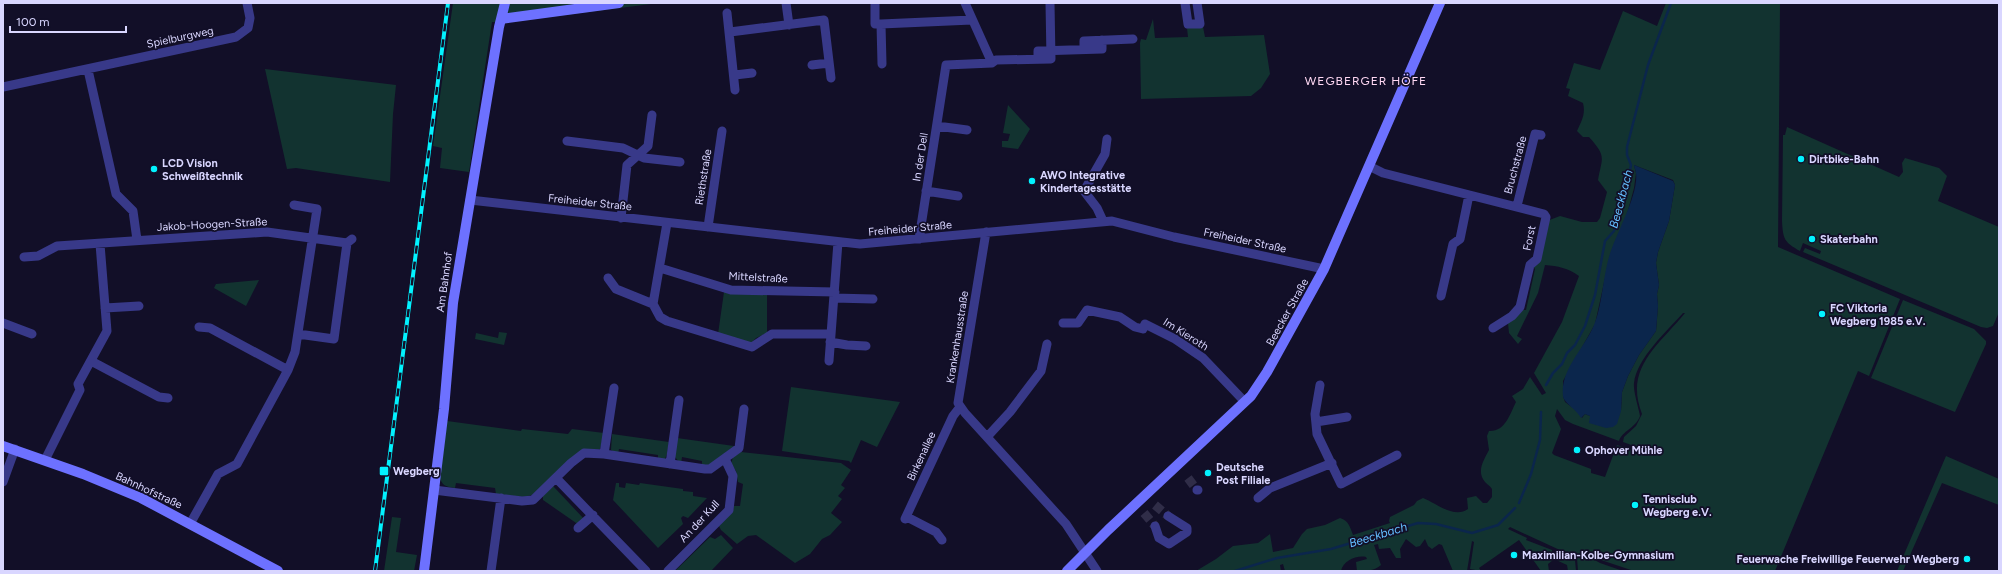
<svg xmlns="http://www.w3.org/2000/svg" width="2002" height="574" font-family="Figtree,sans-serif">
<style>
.green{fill:#123330;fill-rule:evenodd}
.water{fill:#0b264c}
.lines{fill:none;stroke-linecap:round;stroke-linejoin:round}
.stream{stroke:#0b264c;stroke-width:2.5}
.street-tunnel{stroke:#302d48;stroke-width:9;stroke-dasharray:9 4.5;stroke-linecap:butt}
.street{stroke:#383989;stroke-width:9}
.secondary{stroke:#6d71ff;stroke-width:10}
.rail-casing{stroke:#02f2ff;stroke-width:4}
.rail{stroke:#120f28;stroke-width:2.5;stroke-dasharray:8;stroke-linecap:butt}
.poi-dot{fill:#02f2ff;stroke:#120f28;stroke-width:1.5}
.labels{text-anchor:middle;stroke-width:3.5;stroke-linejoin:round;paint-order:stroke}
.street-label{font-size:11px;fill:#d9d6ff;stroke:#120f28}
.poi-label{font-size:11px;font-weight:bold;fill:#d9d6ff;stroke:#120f28;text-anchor:start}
.neighbourhood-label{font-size:12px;letter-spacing:1px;fill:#ffd8f3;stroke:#120f28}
.water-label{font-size:12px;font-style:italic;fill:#64bfff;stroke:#120f28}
</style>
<rect width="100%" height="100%" fill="#120f28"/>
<path class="green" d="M453 3H659L502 23 492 22 469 172 440 168 442 148 433 146Z
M1666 3H1780L1778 247 1900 299 1869 376 1858 371 1775 571H1634L1601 560 1583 551 1575 557 1510 527 1508 529 1527 538 1526 540 1552 550 1553 560 1548 564 1549 571H1541L1519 540 1479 568 1481 571 1470 569 1474 542 1472 541 1467 571H1453L1442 545 1439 544 1432 549 1428 546 1425 539 1420 546 1416 547 1406 539 1400 549 1401 558H1396L1390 548 1379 549 1378 544 1374 545 1381 565C1374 571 1367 571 1357 571L1356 562 1367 559 1366 557C1356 555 1343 561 1341 571H1285L1283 564 1280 565 1281 571H1196L1216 559 1233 546 1258 543 1270 534 1273 552 1293 548 1302 534 1307 529 1325 525 1340 518C1349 521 1350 527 1353 535L1390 523 1389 521 1390 517 1414 505 1417 501 1423 498C1436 503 1454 519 1468 509L1467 498 1476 496 1483 503H1487L1492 497V489C1490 486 1488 485 1485 482 1476 471 1484 460 1489 450L1487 436 1489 431C1505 432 1510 414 1516 402L1512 396 1523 389 1530 377 1542 395 1546 393 1534 373 1562 322 1579 276C1568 268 1558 266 1545 265L1538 293 1517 336 1522 339 1518 344 1509 333 1508 323 1520 310H1526L1535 269 1533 266 1547 221 1560 216 1582 222H1597L1600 218 1607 192 1598 180C1602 157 1607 157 1589 137H1583L1577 131C1581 122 1586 114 1583 103L1568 96 1570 89 1566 88 1574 63 1600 70 1623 11 1657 26ZM1634 165 1673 180 1675 185 1669 221 1658 252 1656 263 1659 285 1657 294 1658 306 1656 331 1639 355 1628 376 1622 392 1621 411 1590 416 1585 414 1582 418 1577 411 1565 402 1563 396V381L1595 324 1610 255 1626 218 1634 188 1636 173ZM1683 313H1685C1658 346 1624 368 1642 414L1636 426 1624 437 1623 442 1634 446 1632 450 1617 445 1605 477 1591 473V469L1554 455 1552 453 1561 429 1555 416 1557 409 1565 420 1573 424 1619 441C1622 431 1636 428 1640 416 1640 412 1633 392 1634 383 1637 358 1667 331 1683 313Z
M1153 19 1155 38 1188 37 1187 28 1203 27 1205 37 1264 35 1270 74 1261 88 1251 96 1141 99 1140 43 1141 39 1146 40Z
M265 69 396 85 393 114 390 182 296 168 287 169Z
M1008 105 1030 129 1018 149 1002 147V141H1008L1010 134 1003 133Z
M1787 127 1899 177 1903 172 1902 163 1905 158 1939 168 1947 176 1938 201 1999 227V312L1993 326 1987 328 1981 327 1803 252 1805 248 1820 254 1821 251 1803 243 1800 251C1784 242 1783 239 1782 221L1783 135H1785Z
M259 280 246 306 214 288 216 284Z
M724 292 767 293V333L756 338 751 343 718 334Z
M1903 300 1974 329 1986 341V344L1955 412 1871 378Z
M499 332 507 333 504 345 475 339 476 333 498 338Z
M791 387 900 402 877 447 861 440 851 463 849 461 782 451Z
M447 421 521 431 522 429 568 434 572 429 604 433 600 449 584 450 532 495 523 497 496 494 495 488 456 483 455 488C447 487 443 486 440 479Z
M612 434 669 442 667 454 665 459 658 461V455L619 449 618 454 611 450Z
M677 438 734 446 710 465 702 466V461L682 457 681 464 674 456Z
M741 452 841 463 851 470 841 485 845 488 838 496 842 499 831 513 842 522 830 535 822 539 810 554 795 563 756 535 748 536 737 544 721 530 719 526 733 510 734 506H740L743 484 738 482 736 471 731 464 733 457Z
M1946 456 1999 479V505L1942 483 1903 571H1897Z
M616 483H619V487L625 488 626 483 639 485 640 483 683 489V491L693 492V496L707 498 688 518 683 516 681 518 683 524 658 548 613 500Z
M553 486 585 520 579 525 543 500V496Z
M392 517 401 518 396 552 417 555 414 571H384Z
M721 535 733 548 711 571H675L710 537 715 539Z
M1554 552 1575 560 1576 571H1568L1567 565 1554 559Z
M1584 554 1600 563 1623 571H1578L1577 558Z"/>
<path class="water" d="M1634 165 1673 181 1675 185 1669 221 1658 252 1656 263 1659 285 1657 294 1658 306 1656 331 1639 355 1628 376 1622 392 1621 411 1617 424 1613 427 1606 428 1589 423 1590 416 1585 414 1581 418C1577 410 1563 402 1563 396 1560 369 1585 348 1594 325 1602 307 1603 277 1609 257 1615 235 1639 195 1636 173 1636 170 1634 168 1634 165Z"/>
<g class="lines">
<path class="stream" d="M1546 385 1553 373 1562 364 1567 353 1575 345 1585 326 1595 295 1605 241 1614 231 1626 189 1631 165 1627 155V147L1648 65 1671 3
M1519 503 1531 474 1540 440 1541 412
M1235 571 1277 558 1331 549 1418 523 1436 524 1472 533 1498 525 1515 508"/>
<path class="street-tunnel" d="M1188 478 1197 490
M1155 505 1168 516
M1144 513 1155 526"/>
<path class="street" d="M786 3 789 25
M875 3V24H881L882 64
M965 3 992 63
M1185 3 1188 24H1200L1197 3
M727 13 735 90
M881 24 972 20
M730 32 824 20 831 78
M1084 49V41L1133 39
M1038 59V51L1102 49V40
M812 65 829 63
M88 70 116 194 133 211 137 240
M735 75 752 73
M3 87 236 37 248 28 250 18 247 3
M937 126 967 130
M567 141 623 148 644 158 680 162
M1369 166 1383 173 1544 214 1546 217 1537 259 1530 265 1520 307 1512 316 1493 328
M926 191 958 196
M470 200 860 244 1112 221 1174 237 1324 269
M1517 206 1535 134 1541 135
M621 218 627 165 648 146 652 115
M1103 221 1097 208 1084 191 1105 154 1107 139
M667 223 653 304 660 317 667 321 752 347 772 334H830
M708 227 722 131
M986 232 958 403 965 413 1066 524 1097 571
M919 239 946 65 992 63 996 60 1051 59 1050 3
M24 257 38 256 57 246 267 232 347 243 352 239
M660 268 731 290 835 292
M608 278 616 289 653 304
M1441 296 1453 244 1460 239 1469 195
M834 298 873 299
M105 308 139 306
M3 323 32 334
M1063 323H1078L1087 310 1120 317 1135 327 1143 329 1145 324 1175 339 1203 358 1245 402
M199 327 210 328 288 370
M298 334 334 339 347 243
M830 342 847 345 866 346
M91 361 159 397 168 398
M829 361 838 242
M1320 385 1315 414 1317 434 1341 484 1397 455
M1316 422 1347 417
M987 437 1010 412 1041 371 1047 344
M604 454 614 388
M45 460 80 390 78 384 107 331 100 244
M670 464 679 400
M557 479 646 571
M3 482 15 449
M434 490 522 501 533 500 571 463 584 453 604 454 705 469H710L739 448 744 409
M1197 490H1198
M1258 498 1270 488 1332 463
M907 517 936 532 942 540
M905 519 953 416 960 407
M190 524 218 474 237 464 288 370 295 352 317 209 294 205
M1155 526 1159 538 1169 544 1187 532V528L1168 516
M578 528 593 515
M491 571 501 498
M668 571 729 510 733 476 725 459"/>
<path class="secondary" d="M501 19 619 3
M3 446 83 474 141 498 278 571
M424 571 444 409 453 303 499 27 505 3
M1067 571 1108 530 1251 396 1267 372 1324 269 1440 3"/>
<defs>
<path id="rail" d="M375 571 448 3"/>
</defs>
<use href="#rail" class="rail-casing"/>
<use href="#rail" class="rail"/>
</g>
<g class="poi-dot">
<circle cx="1801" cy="159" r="4"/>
<circle cx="154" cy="169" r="4"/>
<circle cx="1032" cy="181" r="4"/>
<circle cx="1812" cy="239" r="4"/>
<circle cx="1822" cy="314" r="4"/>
<circle cx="1577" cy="450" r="4"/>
<rect x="379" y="466" width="10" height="10" rx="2"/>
<circle cx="1208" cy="473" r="4"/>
<circle cx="1635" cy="505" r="4"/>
<circle cx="1514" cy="555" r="4"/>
<circle cx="1967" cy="559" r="4"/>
</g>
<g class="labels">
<g class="street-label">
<text transform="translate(180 37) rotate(-12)" y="4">Spielburgweg</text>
<text transform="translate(920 157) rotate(-81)" y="4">In der Dell</text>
<text transform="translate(1515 165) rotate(-75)" y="4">Bruchstraße</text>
<text transform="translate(703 177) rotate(-81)" y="4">Riethstraße</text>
<text transform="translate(590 202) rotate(6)" y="4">Freiheider Straße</text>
<text transform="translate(212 224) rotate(-3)" y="4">Jakob-Hoogen-Straße</text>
<text transform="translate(910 228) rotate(-5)" y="4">Freiheider Straße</text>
<text transform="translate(1529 238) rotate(-78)" y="4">Forst</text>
<text transform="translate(1245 240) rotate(12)" y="4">Freiheider Straße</text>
<text transform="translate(758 277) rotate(3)" y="4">Mittelstraße</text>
<text transform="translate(444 282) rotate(-82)" y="4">Am Bahnhof</text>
<text transform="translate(1287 312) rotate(-61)" y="4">Beecker Straße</text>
<text transform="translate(1186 334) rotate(32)" y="4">Im Kieroth</text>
<text transform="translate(957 337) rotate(-81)" y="4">Krankenhausstraße</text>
<text transform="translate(921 456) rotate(-65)" y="4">Birkenallee</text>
<text transform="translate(149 490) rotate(25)" y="4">Bahnhofstraße</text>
<text transform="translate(699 521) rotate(-47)" y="4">An der Kull</text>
</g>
<g class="poi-label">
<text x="1809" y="163">Dirtbike-Bahn</text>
<text x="162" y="167">LCD Vision<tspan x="162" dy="13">Schweißtechnik</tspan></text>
<text x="1040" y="179">AWO Integrative<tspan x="1040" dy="13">Kindertagesstätte</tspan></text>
<text x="1820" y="243">Skaterbahn</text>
<text x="1830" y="312">FC Viktoria<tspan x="1830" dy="13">Wegberg 1985 e.V.</tspan></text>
<text x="1585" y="454">Ophover Mühle</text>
<text x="1216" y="471">Deutsche<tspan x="1216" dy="13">Post Filiale</tspan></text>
<text x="393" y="475">Wegberg</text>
<text x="1643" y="503">Tennisclub<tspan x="1643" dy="13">Wegberg e.V.</tspan></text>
<text x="1522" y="559">Maximilian-Kolbe-Gymnasium</text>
<text x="1959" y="563" text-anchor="end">Feuerwache Freiwillige Feuerwehr Wegberg</text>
</g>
<g class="neighbourhood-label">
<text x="1366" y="85">WEGBERGER HÖFE</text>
</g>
<g class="water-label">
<text transform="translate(1621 199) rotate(-75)" y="4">Beeckbach</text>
<text transform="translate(1378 535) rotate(-17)" y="4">Beeckbach</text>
</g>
</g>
<rect width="2002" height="574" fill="none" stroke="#d9d6ff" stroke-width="8"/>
<path d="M10 26v6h116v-6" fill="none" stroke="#d9d6ff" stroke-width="2"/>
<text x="16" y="26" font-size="12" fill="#d9d6ff" stroke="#120f28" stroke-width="3" paint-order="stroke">100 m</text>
</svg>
